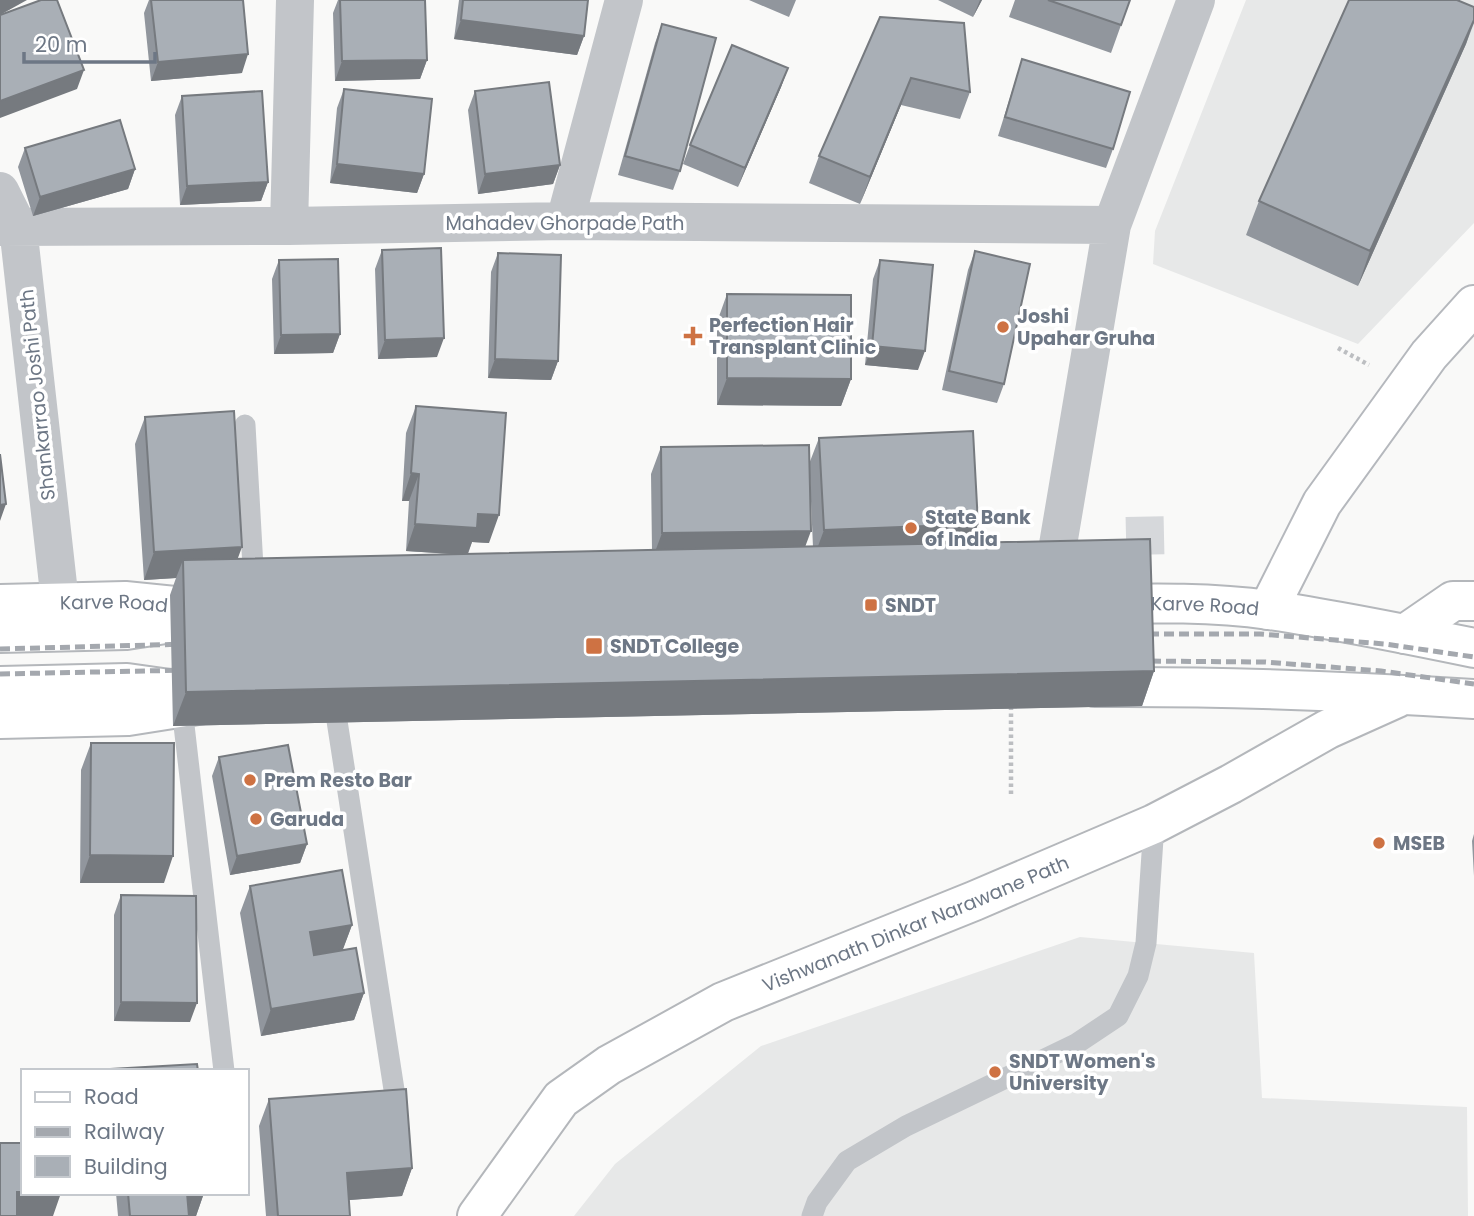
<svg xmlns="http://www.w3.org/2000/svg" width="1474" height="1216" font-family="Poppins,sans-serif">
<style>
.built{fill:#e7e8e8}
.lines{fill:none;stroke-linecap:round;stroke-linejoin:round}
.street-tunnel{stroke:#d6d8db;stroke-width:38;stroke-dasharray:38 19;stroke-linecap:butt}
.secondary-casing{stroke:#b5b8bd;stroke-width:42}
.primary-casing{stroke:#b4b7bb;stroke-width:42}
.path{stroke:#bcbec1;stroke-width:4.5;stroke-dasharray:3.5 3.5;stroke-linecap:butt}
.lane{stroke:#c2c5c9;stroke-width:21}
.street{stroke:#c2c5c9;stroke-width:38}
.secondary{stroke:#fff;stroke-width:38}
.primary{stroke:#fff;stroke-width:38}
.rail{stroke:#a4a8ae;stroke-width:5;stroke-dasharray:10 5;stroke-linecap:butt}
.wall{fill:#91969d;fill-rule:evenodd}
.shaded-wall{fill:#767a7f}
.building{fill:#a9afb6;stroke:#767a7f;stroke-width:2}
.poi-dot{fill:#ce7243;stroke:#fff;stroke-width:2.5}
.labels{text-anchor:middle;stroke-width:7;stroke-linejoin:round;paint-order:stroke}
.street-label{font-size:19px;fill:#6d7785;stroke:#fff}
.poi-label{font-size:19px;font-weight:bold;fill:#6d7785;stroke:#fff;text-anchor:start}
</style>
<rect width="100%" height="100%" fill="#f9f9f8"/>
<path class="built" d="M1246 0H1474V223L1358 344 1153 264 1155 231Z
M1080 937 1254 953 1262 1098 1467 1107 1468 1216H574L615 1164 761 1046Z"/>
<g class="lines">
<path class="street-tunnel" d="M1126 536 1172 535"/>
<defs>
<path id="secondary" d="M1268 610 1322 503 1429 355 1474 305"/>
<g id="primary">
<path id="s1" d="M0 604 125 601 224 611"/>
<path id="s2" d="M1098 604C1155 603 1212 602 1269 610 1338 620 1406 634 1474 648"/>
<path d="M0 633 126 630 185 621"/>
<path d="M1405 634 1453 601H1474"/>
<path d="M0 686 127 683 198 693"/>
<path d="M1095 687C1221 686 1348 691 1474 699"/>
<path d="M0 719 128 716 223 701"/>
<path id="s3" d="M477 1216 561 1099 609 1065 723 1002 974 901 1154 824 1231 784 1328 729 1397 698"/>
</g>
</defs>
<use href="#secondary" class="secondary-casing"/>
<use href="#primary" class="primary-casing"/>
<path class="path" d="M1338 348 1369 365
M1011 794V704"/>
<path class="lane" d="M245 425 254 585
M333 695 395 1096
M182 708 224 1071
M812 1216 817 1202 847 1161 906 1126 1076 1044 1118 1016 1138 976 1146 943 1154 824"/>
<path class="street" d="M0 191 18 227 60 602
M565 221 624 0
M289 226 295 0
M0 227 289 226 565 221 1112 225
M1050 592 1112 225 1196 0"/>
<use href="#secondary" class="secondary"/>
<use href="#primary" class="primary"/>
<path class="rail" d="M1134 634H1260L1385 644 1474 657
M0 649 189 644
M1136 661 1265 662 1381 671 1474 684
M0 674 191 670"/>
</g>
<path class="wall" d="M149 0H243L242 73 151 81 144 13Z
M338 0H425L427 60 420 79 335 81 333 13Z
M459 0H588L584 36 577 55 454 39Z
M749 0H796L789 17Z
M938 0H982L973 17Z
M1015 0H1130L1111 53 1009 17Z
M1474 7V23L1466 44 1358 286 1246 235 1259 201Z
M880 17 970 92 960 119 901 105 860 204 809 183 819 156Z
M662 24 680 171 673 190 618 175 655 43Z
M1022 59 1113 149 1106 168 998 136Z
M788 68 781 87 738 187 683 164 690 145Z
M344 89 424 174 417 193 330 183 337 108Z
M475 91 560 165 553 184 478 194 468 110Z
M182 96 268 182 261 201 180 205 175 115Z
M25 148 135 169 128 189 33 216 18 167Z
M382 250 437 357 378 359 375 269Z
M975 251 1004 384 997 403 942 390 968 270Z
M498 253 558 361 551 380 488 378 491 272Z
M279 260 340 334 333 353 274 354 272 279Z
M880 260 918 370 865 365 873 279Z
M727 294 851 379 841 406 717 405V322Z
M416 406 489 543 472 542 468 554 652 550 651 474 661 447 809 464 819 438 978 524 970 543 1154 671 1142 706 173 726 170 595 176 578 144 580 135 444 145 417 238 559 454 554 406 551 409 501H402L406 433ZM810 478 813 547H805Z
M91 743 164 883H80L81 770Z
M219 757 307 844 300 863 230 875 212 776Z
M1474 834V876L1472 841Z
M250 886 352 925 342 951 364 993 354 1020 261 1036 240 913Z
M121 895 190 1022 114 1021V915Z
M269 1099 412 1168 402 1196 349 1200 350 1216H266L259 1126Z
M116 1193H204L196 1216H118Z"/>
<path class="shaded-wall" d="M0 0H27L0 15Z
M980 0H982L973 17Z
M461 20 584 36 577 55 454 39Z
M1474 20 1466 44 1358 286 1370 251Z
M248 54 242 73 151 81 158 62Z
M427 60 420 79 335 81 342 61Z
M788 68 781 87 738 187 745 168Z
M84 70 77 89 0 118V101Z
M911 78 901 105 860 204 870 177Z
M337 164 424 174 417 193 330 183Z
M560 165 553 184 478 194 485 174Z
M135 169 128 189 33 216 40 197Z
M268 182 261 201 180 205 187 186Z
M340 334 333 353 274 354 281 335Z
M444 338 437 357 378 359 385 340Z
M872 346 925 351 918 370 865 365Z
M495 359 558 361 551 380 488 378Z
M727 378 851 379 841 406 717 405Z
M411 473 419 474 409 501H402Z
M6 504 0 521V505Z
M478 514 499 515 489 543 472 542 467 555 406 551 415 524Z
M978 524 968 551 814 557 824 530Z
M811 531 801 558 652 560 662 533Z
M242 547 232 574 183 560 176 578 144 580 154 552Z
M1154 671 1142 706 173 726 186 692Z
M307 844 300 863 230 875 237 856Z
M90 855 173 856 164 883H80Z
M352 925 342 952 300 959 310 932Z
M364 993 354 1020 261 1036 271 1009Z
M121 1002 197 1003 190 1022 114 1021Z
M412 1168 402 1196 337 1201 347 1173Z
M17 1192H23V1193H61L53 1216H8Z
M186 1193H204L196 1216H178Z"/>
<path class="building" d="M41 0H57L84 70 0 101V15Z
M151 0H243L248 54 158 62Z
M340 0H425L427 60 342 61Z
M463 0H588L584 36 461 20Z
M1048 0H1130L1121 25Z
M1349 0H1457L1474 7V20L1370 251 1259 201Z
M880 17 964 23 970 92 911 78 870 177 819 156Z
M662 24 716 38 680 171 625 156Z
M732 45 788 68 745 168 690 145Z
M1022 59 1130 92 1113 149 1005 117Z
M549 82 560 165 485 174 475 91Z
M344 89 432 99 424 174 337 164Z
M262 91 268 182 187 186 182 96Z
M120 120 135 169 40 197 25 148Z
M441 248 444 338 385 340 382 250Z
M975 251 1030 264 1004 384 949 371Z
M498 253 561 255 558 361 495 359Z
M338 259 340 334 281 335 279 260Z
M880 260 933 265 925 351 872 346Z
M727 294 851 295V379L727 378Z
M416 406 506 413 499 515 478 514 477 528 415 524 419 474 411 473Z
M234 411 242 547 154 552 145 417Z
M973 431 978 524 824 530 819 438Z
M809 445 811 531 662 533 661 447Z
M0 454 6 504 0 505Z
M1150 539 1154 671 186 692 183 560Z
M91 743H174L173 856 90 855Z
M288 745 307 844 237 856 219 757Z
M342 870 352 925 310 932 314 955 356 948 364 993 271 1009 250 886Z
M121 895 196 896 197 1003 121 1002Z
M197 1064 198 1071H111V1069Z
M406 1089 412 1168 347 1173 350 1216H278L269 1099Z
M0 1143H23V1192H17V1216H0Z
M128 1193H187L189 1216H130Z"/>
<g class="poi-dot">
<circle cx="1003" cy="327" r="7"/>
<path d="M689.5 325.5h7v7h7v7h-7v7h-7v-7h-7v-7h7z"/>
<circle cx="911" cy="528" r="7"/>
<rect x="864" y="598" width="14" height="14" rx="3.5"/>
<rect x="585" y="637" width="18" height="18" rx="3.5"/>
<circle cx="250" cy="780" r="7"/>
<circle cx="256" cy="819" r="7"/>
<circle cx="1379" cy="843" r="7"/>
<circle cx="995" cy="1072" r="7"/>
</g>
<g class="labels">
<g class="street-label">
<text x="565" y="230">Mahadev Ghorpade Path</text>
<text transform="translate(37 395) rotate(-96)" y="7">Shankarrao Joshi Path</text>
<text dy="7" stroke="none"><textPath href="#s1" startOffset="114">Karve Road</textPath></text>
<text dy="7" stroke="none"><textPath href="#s2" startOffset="107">Karve Road</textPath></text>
<text dy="7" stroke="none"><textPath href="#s3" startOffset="541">Vishwanath Dinkar Narawane Path</textPath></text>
</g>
<g class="poi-label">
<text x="1017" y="323">Joshi<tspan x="1017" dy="22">Upahar Gruha</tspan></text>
<text x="709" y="332">Perfection Hair<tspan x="709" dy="22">Transplant Clinic</tspan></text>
<text x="925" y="524">State Bank<tspan x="925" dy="22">of India</tspan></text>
<text x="885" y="612">SNDT</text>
<text x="610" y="653">SNDT College</text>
<text x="264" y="787">Prem Resto Bar</text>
<text x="270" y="826">Garuda</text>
<text x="1393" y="850">MSEB</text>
<text x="1009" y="1068">SNDT Women's<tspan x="1009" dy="22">University</tspan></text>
</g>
</g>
<rect x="21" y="1069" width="228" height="126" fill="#ffffff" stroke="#c5c9ce" stroke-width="2"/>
<rect x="35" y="1092" width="35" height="10" fill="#ffffff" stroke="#c5c9ce" stroke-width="2"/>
<text x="84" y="1104" font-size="21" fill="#6d7785">Road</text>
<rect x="35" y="1127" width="35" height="10" fill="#a4a8ae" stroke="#c5c9ce" stroke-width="2"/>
<text x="84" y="1139" font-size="21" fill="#6d7785">Railway</text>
<rect x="35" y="1156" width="35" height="21" fill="#a9afb6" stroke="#c5c9ce" stroke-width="2"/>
<text x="84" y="1174" font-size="21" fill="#6d7785">Building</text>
<path d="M24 52v10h131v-10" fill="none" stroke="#6d7785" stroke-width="3.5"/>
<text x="35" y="52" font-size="21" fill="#6d7785" stroke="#ffffff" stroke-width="5" paint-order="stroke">20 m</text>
</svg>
